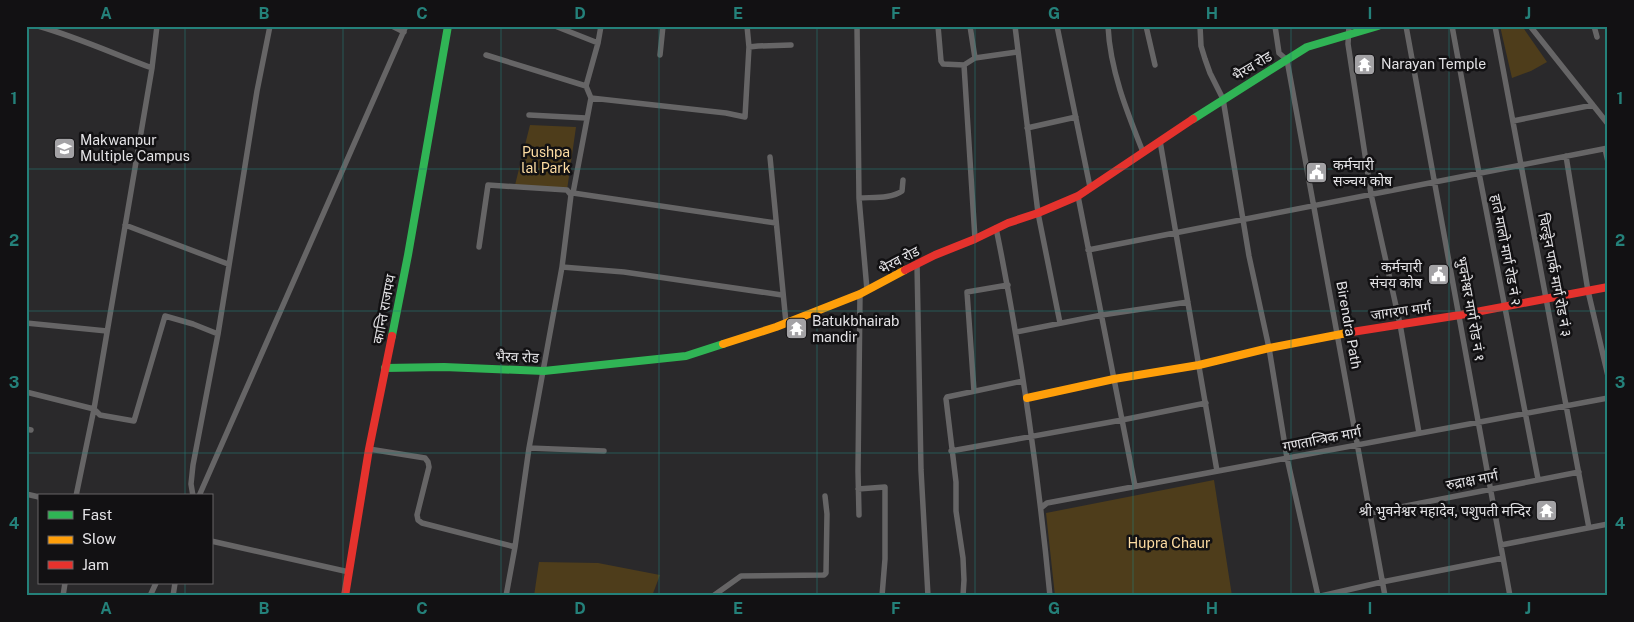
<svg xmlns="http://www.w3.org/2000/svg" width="1634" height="622" font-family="'Public Sans','Noto Sans Devanagari',sans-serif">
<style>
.park{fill:#4e3d1b}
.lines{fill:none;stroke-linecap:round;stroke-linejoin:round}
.street{stroke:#666566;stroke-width:5.5}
.fast{stroke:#30b455;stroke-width:8}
.slow{stroke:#ff9f0a;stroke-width:8}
.jam{stroke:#e5322d;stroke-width:8}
.grid{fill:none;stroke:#24817a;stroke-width:1;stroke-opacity:0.55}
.labels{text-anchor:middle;stroke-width:5;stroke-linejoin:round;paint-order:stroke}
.poi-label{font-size:14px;fill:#e4e3e6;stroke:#121113;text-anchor:start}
.street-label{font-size:14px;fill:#e4e3e6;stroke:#121113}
.park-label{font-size:14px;fill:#fddca2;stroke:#121113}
.neatline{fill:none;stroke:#24817a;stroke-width:2}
.grid-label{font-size:16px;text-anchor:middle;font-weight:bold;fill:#24817a}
</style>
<rect width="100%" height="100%" fill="#2a292b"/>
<path class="park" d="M1500 26H1522L1547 62 1531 71 1512 78Z
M530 125 576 127 567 190 515 185Z
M1214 480 1232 596H1055L1046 513Z
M539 562 598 563 660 575 652 596H534Z"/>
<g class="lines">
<path class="street" d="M38 26C77 37 114 54 152 68
M392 26 404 32
M555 26 598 43
M857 26 859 198 867 290
M938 26 941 61 943 64 964 65 975 239
M1015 26 1038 213 1060 323
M1057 26 1090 187
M1108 26C1110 70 1127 112 1143 152
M1146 26 1155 65
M1200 26 1201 46 1205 59 1210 73 1223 99 1249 256 1269 348 1287 458 1318 596
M1275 26 1279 53 1287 60 1385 596
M1349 26 1348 44 1371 194 1400 324 1419 433
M1406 26 1510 596
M1452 26 1479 173 1538 479
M1495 26 1589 528
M1530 26 1608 124
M1594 26 1597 37
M749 47 758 46 791 45
M486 55 586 86
M660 55 663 26
M975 58 1017 52
M964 65 975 58 970 26
M591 98 726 113 745 117 749 47 747 26
M529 115 586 118
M1513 121 1593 105
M1027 128 1076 117
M1160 141 1217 471
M1605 149 1608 162
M1566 156 1588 291 1608 376
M770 157 786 323
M573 193 776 223
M1078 196 1135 486
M859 198C873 197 891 199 902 191L903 180
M125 225 228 264
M996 228C1021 350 1038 472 1050 596
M479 247 488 185 567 190 571 195
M1088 250 1608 148
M917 264 921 470 928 596
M562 267 624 272 782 295
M26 323 107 331
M1016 332 1102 315 1188 302
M974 391 967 292 1008 285
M26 392 94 409 100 415 134 421 165 316 193 324 218 334
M26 429 31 430
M529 448 604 451
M369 449 425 458 428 462 429 467 417 515 418 520 422 523 515 547
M951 451 1122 420 1206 403
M858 489 885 487V559L882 596
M26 494 39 497
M76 496 94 409 152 68 157 26
M193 496 191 484 193 465 218 334 257 91 270 26
M199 496 406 26
M1042 507 1047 503 1608 398
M1370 513 1579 472
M859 515 858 471 860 294
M211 541 349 572
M1501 545 1608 524
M63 596 65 583
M150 596 156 583
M173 596 175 583
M506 596 515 547 529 448 562 267 571 195 573 193 591 98 586 86 598 43 601 26
M713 596 741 576 824 575 826 573 827 514 825 496
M963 596 964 580 963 558 956 511V482L946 399 947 397 1023 381
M1321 596 1382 582 1503 558"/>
<path class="fast" d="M1193 119 1307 47 1378 26
M392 336 408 255 448 26
M385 368 444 367 544 371 686 356 723 344"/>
<path class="slow" d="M723 344 776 327 860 294 905 270
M1027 398 1114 379 1199 365 1269 348 1352 332"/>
<path class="jam" d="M905 270 935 255 975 239 1008 223 1038 213 1078 196 1193 119
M1352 332 1460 315 1608 287
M345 596 369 449 392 336"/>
</g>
<path class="grid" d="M185 26V496M343 26V596M501 26V596M659 26V596M817 26V596M975 26V596M1133 26V596M1291 26V596M1449 26V596M26 169H1608M26 311H1608M26 453H1608M185 583V596"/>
<defs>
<symbol id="temple-square" viewBox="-11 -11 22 22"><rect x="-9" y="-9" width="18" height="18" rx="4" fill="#a3a2a5" stroke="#121113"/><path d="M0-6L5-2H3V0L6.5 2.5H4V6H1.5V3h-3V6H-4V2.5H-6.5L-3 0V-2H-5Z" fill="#fff"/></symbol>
<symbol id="university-square" viewBox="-11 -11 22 22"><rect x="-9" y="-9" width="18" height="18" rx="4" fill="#a3a2a5" stroke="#121113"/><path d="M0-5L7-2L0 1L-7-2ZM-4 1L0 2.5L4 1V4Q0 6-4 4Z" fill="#fff"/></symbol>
<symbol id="civic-square" viewBox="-11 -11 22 22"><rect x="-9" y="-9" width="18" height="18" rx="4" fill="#a3a2a5" stroke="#121113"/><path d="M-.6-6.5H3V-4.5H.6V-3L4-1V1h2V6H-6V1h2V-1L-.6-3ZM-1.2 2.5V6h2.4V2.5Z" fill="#fff"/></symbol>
</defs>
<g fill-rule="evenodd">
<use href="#temple-square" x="1352" y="52" width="25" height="25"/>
<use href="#university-square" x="52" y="136" width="25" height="25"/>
<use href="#civic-square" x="1304" y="160" width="25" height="25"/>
<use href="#civic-square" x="1426" y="262" width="25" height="25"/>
<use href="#temple-square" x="784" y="316" width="25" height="25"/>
<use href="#temple-square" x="1534" y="498" width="25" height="25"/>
</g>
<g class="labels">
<g class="poi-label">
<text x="1381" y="69">Narayan Temple</text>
<text x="80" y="145">Makwanpur<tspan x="80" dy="16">Multiple Campus</tspan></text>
<text x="1333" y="170">कर्मचारी<tspan x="1333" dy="16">सञ्चय कोष</tspan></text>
<text x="1422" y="272" text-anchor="end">कर्मचारी<tspan x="1422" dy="16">संचय कोष</tspan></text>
<text x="812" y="326">Batukbhairab<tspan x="812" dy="16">mandir</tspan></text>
<text x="1531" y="516" text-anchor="end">श्री भुवनेश्वर महादेव, पशुपती मन्दिर</text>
</g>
<g class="street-label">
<text transform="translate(1252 66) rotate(-31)" y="5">भैरव रोड</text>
<text transform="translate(1506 250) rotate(79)" y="5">हाते मालो मार्ग रोड नं २</text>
<text transform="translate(899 260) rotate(-28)" y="5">भैरव रोड</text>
<text transform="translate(1555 275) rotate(79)" y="5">चिल्ड्रेन पार्क मार्ग रोड नं ३</text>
<text transform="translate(384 309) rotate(-79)" y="5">कान्ति राजपथ</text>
<text transform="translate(1471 309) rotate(80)" y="5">भुवनेश्वर मार्ग रोड नं १</text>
<text transform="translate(1401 311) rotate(-8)" y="5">जागरण मार्ग</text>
<text transform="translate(1349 325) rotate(80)" y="5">Birendra Path</text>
<text transform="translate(517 357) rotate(2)" y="5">भैरव रोड</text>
<text transform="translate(1322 439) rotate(-11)" y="5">गणतान्त्रिक मार्ग</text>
<text transform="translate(1472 480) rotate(-11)" y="5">रुद्राक्ष मार्ग</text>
</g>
<g class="park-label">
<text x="546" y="157">Pushpa<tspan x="546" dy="16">lal Park</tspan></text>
<text x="1169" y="548">Hupra Chaur</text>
</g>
</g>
<rect width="1634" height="622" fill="none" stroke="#121113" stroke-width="55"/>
<rect x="38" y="494" width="175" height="90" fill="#121113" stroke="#666567"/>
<rect x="48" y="511" width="25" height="8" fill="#30b455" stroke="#666567"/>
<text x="82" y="520" font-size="15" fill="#e4e3e6">Fast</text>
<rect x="48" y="536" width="25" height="8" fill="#ff9f0a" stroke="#666567"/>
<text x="82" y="544" font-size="15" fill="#e4e3e6">Slow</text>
<rect x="48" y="561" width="25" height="8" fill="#e5322d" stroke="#666567"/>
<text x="82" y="570" font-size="15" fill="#e4e3e6">Jam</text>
<rect x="28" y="28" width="1578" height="566" class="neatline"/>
<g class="grid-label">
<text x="106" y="19">A</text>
<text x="264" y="19">B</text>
<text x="422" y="19">C</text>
<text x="580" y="19">D</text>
<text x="738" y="19">E</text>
<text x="896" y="19">F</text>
<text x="1054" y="19">G</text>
<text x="1212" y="19">H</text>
<text x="1370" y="19">I</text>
<text x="1528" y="19">J</text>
<text x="14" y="104">1</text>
<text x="1620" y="104">1</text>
<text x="14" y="246">2</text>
<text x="1620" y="246">2</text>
<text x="14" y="388">3</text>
<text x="1620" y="388">3</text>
<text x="14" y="529">4</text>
<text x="1620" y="529">4</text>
<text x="106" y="614">A</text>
<text x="264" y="614">B</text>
<text x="422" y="614">C</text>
<text x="580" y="614">D</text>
<text x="738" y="614">E</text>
<text x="896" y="614">F</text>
<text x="1054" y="614">G</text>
<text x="1212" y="614">H</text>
<text x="1370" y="614">I</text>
<text x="1528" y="614">J</text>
</g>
</svg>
